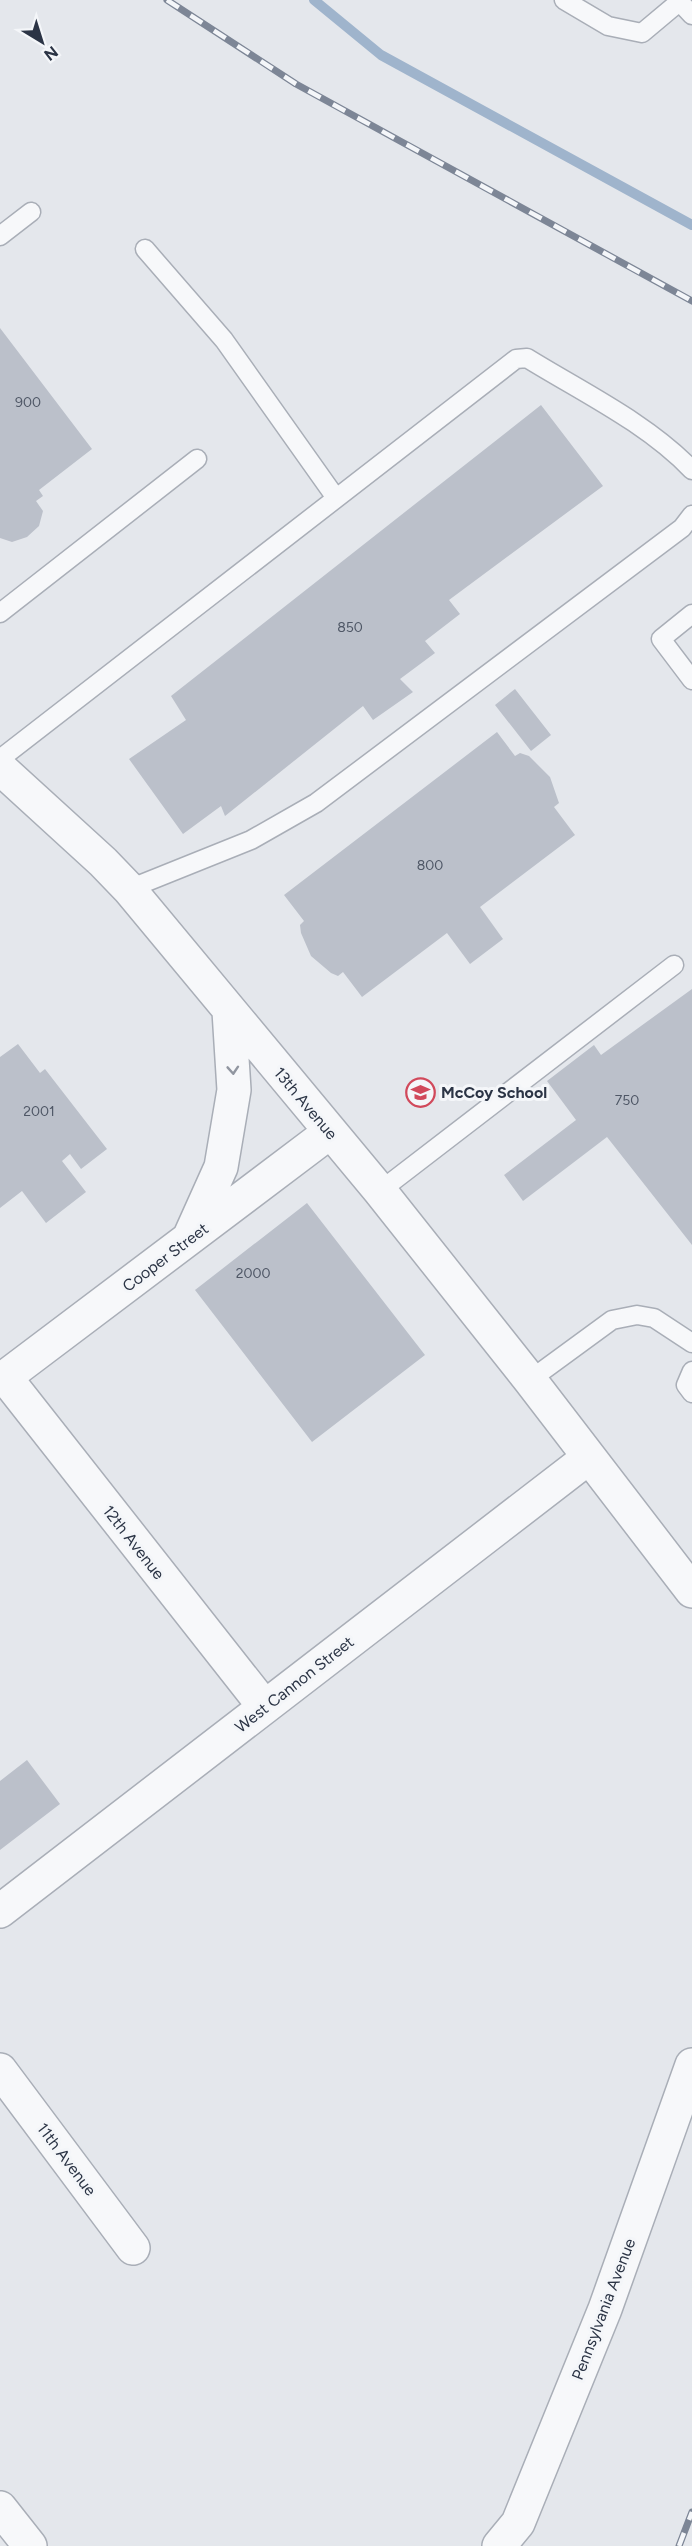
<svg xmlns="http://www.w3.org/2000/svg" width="692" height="2546" font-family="Figtree,sans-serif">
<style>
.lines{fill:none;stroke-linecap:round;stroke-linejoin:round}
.stream{stroke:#9fb4cc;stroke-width:10}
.building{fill:#bbc0ca}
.lane-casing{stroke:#a9aeb7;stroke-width:21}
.street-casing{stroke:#a9aeb7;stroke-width:36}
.lane{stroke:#f7f8fa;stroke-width:18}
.street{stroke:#f7f8fa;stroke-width:33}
.rail-casing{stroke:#7d8696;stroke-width:7}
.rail{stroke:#f4f6f9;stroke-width:4.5;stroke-dasharray:14;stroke-linecap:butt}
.oneway{stroke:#9196a0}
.labels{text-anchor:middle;stroke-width:6;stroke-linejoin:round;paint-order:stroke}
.number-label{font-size:14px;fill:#4f5766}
.poi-label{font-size:16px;font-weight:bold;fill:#2b3445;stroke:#f4f6f9;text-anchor:start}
.street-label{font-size:16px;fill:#2b3445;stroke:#f4f6f9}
</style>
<rect width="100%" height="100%" fill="#e4e7ec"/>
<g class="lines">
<path class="stream" d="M314 0 381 55 692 225"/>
</g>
<path class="building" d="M0 328 92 449 39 490 43 496 36 501 43 511 39 526 27 537 12 542 0 538Z
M541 405 603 486 449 600 460 614 425 641 435 653 400 679 413 692 373 720 363 706 225 816 221 806 183 834 129 759 186 720 171 696Z
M515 689 551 735 531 751 495 705Z
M497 732 515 756 520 753 529 756 550 777 559 803 554 807 575 835 480 907 503 939 470 964 447 933 362 997 343 972 338 976 331 973 311 956 301 933 300 925 304 921 284 895Z
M692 989V1245L607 1137 523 1201 504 1175 576 1120 547 1081 594 1045 601 1055Z
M18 1044 40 1073 45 1069 107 1149 81 1169 70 1154 62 1161 86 1192 46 1223 22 1191 0 1208V1057Z
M307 1203 425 1355 312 1442 195 1290Z
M27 1760 60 1804 0 1850V1781Z"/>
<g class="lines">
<defs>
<path id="lane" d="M564 0 608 26 642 33 679 2
M678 0 692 15
M0 236 31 212
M145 249 224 340 336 498
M0 613 197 459
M692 614 661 639 692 680
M0 759 516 359 527 358C582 392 647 423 692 470
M129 889 251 840 316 803 682 528 692 515
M380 1191 674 965
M692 1371 686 1385 692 1393
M530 1380 612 1320 637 1315 654 1318 692 1343"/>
<path id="street" d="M0 768 103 862 129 889 380 1191 530 1380 692 1591
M190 1236 221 1167 234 1090 229 1011
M5 1377 264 1706
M0 1381 330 1132
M0 1911 588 1458
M0 2070 133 2248
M0 2508 30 2546
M499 2546 518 2523 605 2309 692 2065"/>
</defs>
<use href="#lane" class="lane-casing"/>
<use href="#street" class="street-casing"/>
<use href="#lane" class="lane"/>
<use href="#street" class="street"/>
<defs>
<path id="rail" d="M167 0 296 84 692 301
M679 2546 692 2512"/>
</defs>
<use href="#rail" class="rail-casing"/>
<use href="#rail" class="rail"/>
</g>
<defs><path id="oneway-chevron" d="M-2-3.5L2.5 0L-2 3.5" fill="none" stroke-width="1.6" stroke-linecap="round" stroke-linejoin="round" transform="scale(1.5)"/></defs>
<use class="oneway" href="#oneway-chevron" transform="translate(233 1070) rotate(86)"/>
<defs>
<symbol id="school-ring" viewBox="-11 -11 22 22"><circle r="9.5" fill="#f4f6f9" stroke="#d1495b" stroke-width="1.5"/><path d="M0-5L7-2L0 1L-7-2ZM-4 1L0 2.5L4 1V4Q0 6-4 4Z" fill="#d1495b"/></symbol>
</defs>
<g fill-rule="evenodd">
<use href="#school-ring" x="404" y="1076" width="33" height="33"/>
</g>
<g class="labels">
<g class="number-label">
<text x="28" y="407">900</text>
<text x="350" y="632">850</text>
<text x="430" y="870">800</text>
<text x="627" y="1105">750</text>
<text x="39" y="1116">2001</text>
<text x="253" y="1278">2000</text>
</g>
<g class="poi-label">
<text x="441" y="1098">McCoy School</text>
</g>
<g class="street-label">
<text transform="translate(306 1103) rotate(50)" y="6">13th Avenue</text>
<text transform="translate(165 1257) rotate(-37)" y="6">Cooper Street</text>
<text transform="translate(134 1542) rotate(52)" y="6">12th Avenue</text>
<text transform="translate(294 1684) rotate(-38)" y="6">West Cannon Street</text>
<text transform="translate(67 2159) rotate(53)" y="6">11th Avenue</text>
<text transform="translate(603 2309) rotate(-69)" y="6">Pennsylvania Avenue</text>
</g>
</g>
<g transform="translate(42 42) rotate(142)" stroke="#f4f6f9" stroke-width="4.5" paint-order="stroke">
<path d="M0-4.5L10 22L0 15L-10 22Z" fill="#2b3445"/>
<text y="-9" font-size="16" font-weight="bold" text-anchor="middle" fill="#2b3445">N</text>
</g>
</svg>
